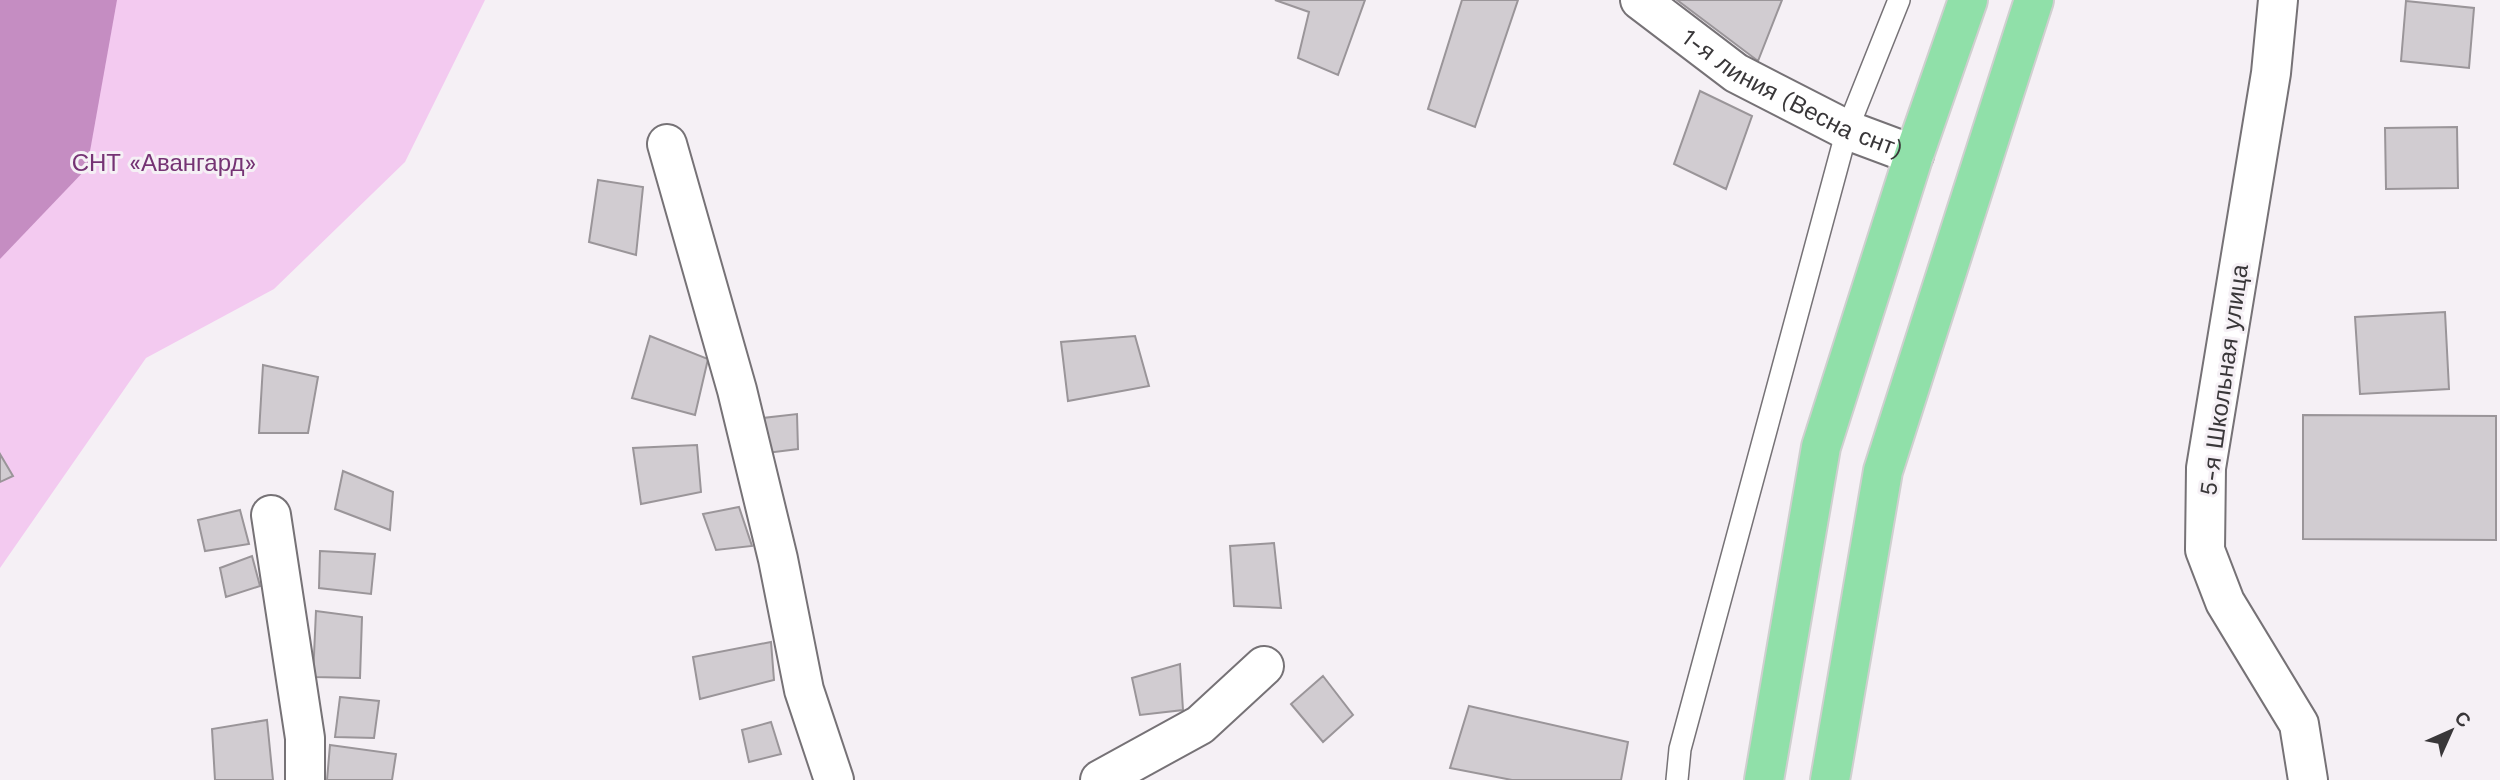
<svg xmlns="http://www.w3.org/2000/svg" width="2500" height="780" font-family="'Work Sans',sans-serif">
<style>
.green{fill:#f3caf0}
.water{fill:#c58dc2}
.building{fill:#d1ccd1;stroke:#9a9599;stroke-width:2}
.lines{fill:none;stroke-linecap:round;stroke-linejoin:round}
.lane-casing{stroke:#767276;stroke-width:24}
.street-casing{stroke:#767276;stroke-width:42}
.primary-casing{stroke:#cfcfcf;stroke-width:42}
.lane{stroke:#fff;stroke-width:21}
.street{stroke:#fff;stroke-width:38}
.primary{stroke:#90e0a9;stroke-width:38}
.labels{text-anchor:middle;stroke-width:6;stroke-linejoin:round;paint-order:stroke}
.street-label{font-size:24px;fill:#393739;stroke:#f5f0f5}
.park-label{font-size:24px;fill:#753374;stroke:#f5f0f5}
</style>
<rect width="100%" height="100%" fill="#f5f0f5"/>
<path class="green" d="M0 0H485L405 162 274 289 146 358 0 568Z"/>
<path class="water" d="M0 0H117L87 168 0 259Z"/>
<path class="building" d="M1275 0H1365L1338 75 1298 58 1309 12Z
M1462 0H1518L1475 127 1428 109Z
M1677 0H1782L1758 61Z
M2406 1 2474 8 2469 68 2401 61Z
M1700 91 1752 116 1726 189 1674 164Z
M2457 127 2458 188 2386 189 2385 128Z
M598 180 643 187 636 255 589 242Z
M2445 312 2449 389 2360 394 2355 317Z
M650 336 708 359 695 415 632 398Z
M1135 336 1149 386 1068 401 1061 342Z
M263 365 318 377 308 433H259Z
M797 414 798 449 767 453 763 418Z
M2303 415 2496 416V540L2303 539Z
M697 445 701 492 641 504 633 448Z
M0 454 13 476 0 482Z
M343 471 393 492 390 530 335 509Z
M739 507 752 546 716 550 703 514Z
M240 510 249 544 205 551 198 520Z
M1274 543 1281 608 1234 606 1230 546Z
M320 551 375 554 371 594 319 588Z
M252 556 260 586 226 597 220 568Z
M316 611 362 617 360 678 313 677Z
M771 642 774 680 700 699 693 657Z
M1180 664 1183 710 1140 715 1132 678Z
M1323 676 1353 715 1323 742 1291 704Z
M340 697 379 701 374 738 335 737Z
M1469 706 1628 742 1621 780H1512L1450 768Z
M267 720 273 780H215L212 729Z
M771 722 781 754 749 762 742 730Z
M330 745 396 754 392 780H327Z"/>
<g class="lines">
<defs>
<path id="lane" d="M1677 780 1680 749 1847 130 1899 0"/>
<g id="street">
<path id="s1" d="M1640 0 1736 73 1847 130 1914 155"/>
<path d="M2278 0 2271 73 2206 468 2205 550 2225 602 2299 724 2308 780"/>
<path d="M667 144 737 390 778 559 804 690 834 780"/>
<path d="M271 515 305 738V780"/>
<path d="M1100 780 1200 725 1264 666"/>
</g>
<path id="primary" d="M1764 780 1821 447 1914 155 1968 0
M1830 780 1883 471 2034 0"/>
</defs>
<use href="#lane" class="lane-casing"/>
<use href="#street" class="street-casing"/>
<use href="#primary" class="primary-casing"/>
<use href="#lane" class="lane"/>
<use href="#street" class="street"/>
<use href="#primary" class="primary"/>
</g>
<g class="labels">
<g class="street-label">
<text dy="8" stroke="none"><textPath href="#s1" startOffset="180">1-я линия (Весна снт)</textPath></text>
<text transform="translate(2224 380) rotate(-82)" y="8">5-я Школьная улица</text>
</g>
<g class="park-label">
<text x="164" y="171">СНТ «Авангард»</text>
</g>
</g>
<g transform="translate(2451 731) rotate(45)" stroke="#f5f0f5" stroke-width="5" paint-order="stroke">
<path d="M0-5L12 26L0 18L-12 26Z" fill="#393739"/>
<text y="-10" font-size="19" font-weight="bold" text-anchor="middle" fill="#393739">С</text>
</g>
</svg>
